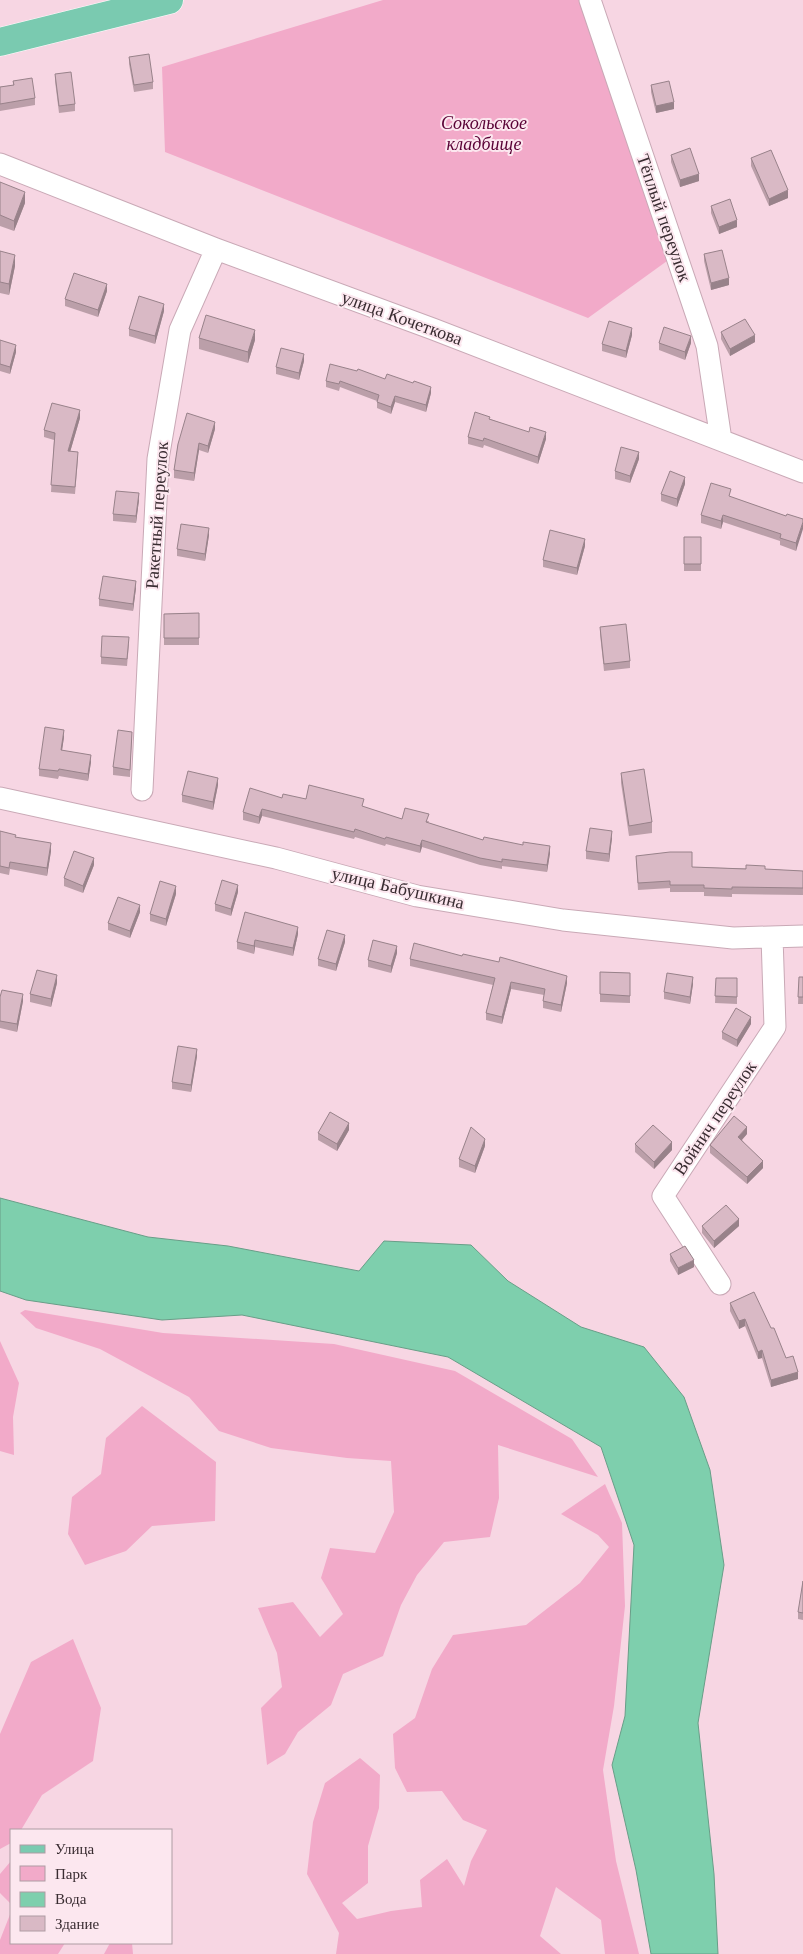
<svg xmlns="http://www.w3.org/2000/svg" width="803" height="1954" font-family="'Libre Baskerville',serif">
<style>
.green{fill:#f2aac9}
.water{fill:#7ecfad;stroke:#699e88}
.lines{fill:none;stroke-linecap:round;stroke-linejoin:round}
.minor-casing{stroke:#c9a9b6;stroke-width:23}
.major-casing{stroke:#fff;stroke-width:29}
.minor{stroke:#fff;stroke-width:21}
.major{stroke:#7acab0;stroke-width:28}
.wall{fill:#bb9fa9}
.shaded-wall{fill:#98828a}
.building{fill:#d9b9c5;stroke:#98828a}
.labels{text-anchor:middle;stroke-width:4;stroke-linejoin:round;paint-order:stroke}
.park-label{font-size:18px;font-style:italic;fill:#590135;stroke:#fce7ef}
.street-label{font-size:18px;fill:#392c31;stroke:#fce7ef}
</style>
<rect width="100%" height="100%" fill="#f7d6e3"/>
<path class="green" d="M383 0H580L667 261 588 318 165 152 162 67Z
M25 1310 163 1333 334 1344 455 1371 572 1439 598 1477 498 1445 499 1498 490 1537 444 1542 417 1575 401 1605 383 1656 343 1674 331 1705 298 1732 285 1754 267 1765 261 1708 282 1687 277 1653 258 1608 293 1602 320 1637 343 1614 321 1578 330 1548 375 1553 394 1512 391 1461 347 1458 271 1448 219 1431 189 1397 100 1349 36 1328 20 1313Z
M0 1341 19 1383 13 1417 14 1455 0 1451Z
M142 1406 216 1462 215 1521 152 1526 126 1551 85 1565 68 1534 72 1497 101 1474 106 1438Z
M605 1484 622 1523 625 1606 614 1706 603 1770 616 1861 639 1954H605L601 1920 556 1887 540 1936 561 1954H336L339 1933 307 1874 313 1822 325 1783 360 1758 380 1775 379 1808 368 1846V1883L342 1903 357 1919 391 1911 422 1907 420 1880 447 1859 464 1886 471 1861 487 1830 463 1820 442 1791 407 1792 395 1768 393 1734 415 1718 432 1669 453 1635 526 1625 580 1583 609 1547 598 1535 561 1514Z
M73 1639 101 1708 93 1761 42 1795 21 1830H11V1843L0 1849V1734L31 1662Z
M11 1861V1904L0 1893V1874Z
M11 1912V1943H65L58 1954H0V1940Z
M110 1943H132L133 1954H104Z"/>
<path class="water" d="M0 1198 148 1237 228 1246 359 1271 384 1241 471 1245 508 1281 581 1327 644 1347 684 1397 710 1470 724 1565 698 1723 714 1874 718 1954H651L636 1870 612 1765 625 1716 634 1545 601 1447 448 1357 242 1315 162 1320 26 1300 0 1291Z"/>
<g class="lines">
<defs>
<path id="minor" d="M590 0 707 346 721 440
M0 164 216 249 433 329 803 472
M142 790 158 459 180 330 216 249
M0 798 276 858 417 896 563 920 733 938 803 936
M720 1284 663 1196 775 1027 772 937"/>
<path id="major" d="M0 42 169 0"/>
</defs>
<use href="#minor" class="minor-casing"/>
<use href="#major" class="major-casing"/>
<use href="#minor" class="minor"/>
<use href="#major" class="major"/>
</g>
<path class="wall" d="M129 57 153 82V89L134 92 129 64Z
M55 74 75 104V111L59 113 55 81Z
M13 81 35 98V105L0 111V87L13 85Z
M651 85 674 109 656 113 651 92Z
M671 155 699 181 680 187 671 162Z
M751 158 788 198 769 206 751 166Z
M0 182 25 203 14 231 0 226Z
M711 206 737 227 719 234 711 213Z
M0 251 15 266 9 295 0 293Z
M704 254 729 285 711 290 704 261Z
M107 291 98 317 65 306V299Z
M164 311 155 344 129 336V329Z
M721 332 755 342 730 356 721 339Z
M632 335 626 358 602 351V344Z
M199 338 255 340 248 363 199 349Z
M0 340 16 352 10 374 0 371Z
M659 343H691L685 360 659 350Z
M304 361 299 380 276 374V367Z
M385 379 431 393 426 412 395 402 391 414 377 408V401L340 387 339 391 326 387V381Z
M80 418 70 452 78 459 75 494 51 492 54 440 44 437V430Z
M490 419 546 439 538 464 484 445 483 448 468 444V437Z
M215 429 208 453 199 450 194 481 174 478V470L178 444Z
M639 459 630 483 615 479V471Z
M685 484 677 507 661 501V494Z
M731 496V497L786 516 803 519 796 551 780 545V541L723 522 721 529 701 523V515Z
M139 500 136 523 113 521V514Z
M209 535 205 561 177 556V549Z
M684 537H701V571H684Z
M585 546 577 575 543 567V560Z
M136 588 133 611 99 606V599Z
M199 613V645H164V614Z
M600 627 630 661V668L604 671 600 634Z
M129 644 127 666 101 664V657Z
M132 732 130 777 113 775V767Z
M64 737 62 750 91 762 88 781 59 776 58 779 39 776V769Z
M621 773 652 822V833L629 836 621 783Z
M218 785 213 810 182 802V795Z
M282 798 306 799 363 807 402 819 429 821 428 823 483 840 550 853 547 872 502 866V869L480 865 422 847 420 853 386 844 385 846 355 837 354 839 262 816 259 824 243 820V812Z
M0 831 51 851 47 876 10 869 9 875 0 873Z
M612 838 609 862 586 859V851Z
M636 856 692 867 765 869 803 871V895L732 894V897L704 896V892H670V888L638 890Z
M94 865 83 893 64 886V878Z
M238 892 231 916 215 911V904Z
M176 894 166 926 150 921V914Z
M140 912 130 938 108 930V923Z
M298 934 293 956 255 947 254 954 237 949V942Z
M345 942 336 971 318 966V959Z
M397 953 391 973 368 967V960Z
M462 956 567 983 561 1012 543 1008V1001L544 995 511 989 502 1024 486 1020V1013L493 985 410 966V959Z
M600 972 630 973V1003L600 1002Z
M799 977H803V1004H798Z
M716 978H737V1004L715 1003Z
M57 983 51 1007 30 1002V994Z
M693 984 690 1004 664 999V992Z
M0 997 23 1001 17 1032 0 1028Z
M751 1024 737 1047 722 1039V1032Z
M197 1056 191 1092 172 1089V1082Z
M349 1130 337 1151 318 1140V1133Z
M747 1134 742 1140 763 1168 747 1184 710 1153V1145Z
M635 1144 672 1150 654 1169 635 1152Z
M485 1146 475 1173 459 1167V1159Z
M702 1226H739L714 1248 702 1233Z
M670 1254 694 1267 678 1275 670 1261Z
M730 1303 786 1358 798 1379 771 1387 762 1358 758 1359 745 1326 739 1329 730 1311Z
M803 1581V1620L798 1619V1612Z"/>
<path class="shaded-wall" d="M674 102V109L656 113V106Z
M699 174V181L680 187V180Z
M788 190V198L769 206V199Z
M25 192V203L14 231V221Z
M737 220V227L719 234V227Z
M15 255V266L9 295V284Z
M729 278V285L711 290V283Z
M107 284V291L98 317V310Z
M164 304V311L155 344V336Z
M632 328V335L626 358V351Z
M255 330V340L248 363V352Z
M755 335V342L730 356V349Z
M691 336V343L685 360V352Z
M16 345V352L10 374V367Z
M304 354V361L299 380V373Z
M431 387V393L426 412V405Z
M395 396V402L391 414V407Z
M80 410V418L68 459V451Z
M215 422V429L208 453V446Z
M546 432V439L538 464V457Z
M199 443V450L194 481V473Z
M639 452V459L630 483V476Z
M685 477V484L677 507V499Z
M139 493V500L136 523V516Z
M723 515V522L721 529V521Z
M803 522V529L796 551V543Z
M209 528V535L205 561V554Z
M585 539V546L577 575V568Z
M136 581V588L133 611V604Z
M64 730V737L61 757V750Z
M91 755V762L88 781V774Z
M218 778V785L213 810V802Z
M262 809V816L259 824V817Z
M612 831V838L609 862V854Z
M422 840V847L420 853V846Z
M51 843V851L47 876V868Z
M550 846V853L547 872V865Z
M94 858V865L83 893V886Z
M238 885V892L231 916V909Z
M176 886V894L166 926V919Z
M140 905V912L130 938V931Z
M298 927V934L293 956V948Z
M345 935V942L336 971V964Z
M255 940V947L254 954V946Z
M397 946V953L391 973V966Z
M57 975V983L51 1007V999Z
M567 976V983L561 1012V1005Z
M693 977V984L690 1004V997Z
M511 982V989L502 1024V1017Z
M23 994V1001L17 1032V1024Z
M751 1017V1024L737 1047V1040Z
M197 1049V1056L191 1092V1085Z
M349 1123V1130L337 1151V1144Z
M747 1127V1134L738 1144V1137Z
M485 1139V1146L475 1173V1166Z
M672 1142V1150L654 1169V1162Z
M763 1161V1168L747 1184V1177Z
M739 1219V1226L714 1248V1241Z
M694 1260V1267L678 1275V1268Z
M745 1319V1326L739 1329V1321Z
M762 1350V1358L758 1359V1352Z
M798 1372V1379L771 1387V1380Z"/>
<path class="building" d="M149 54 153 82 134 85 129 57Z
M71 72 75 104 59 106 55 74Z
M32 78 35 98 0 104V87L14 85 13 81Z
M669 81 674 102 656 106 651 85Z
M690 148 699 174 680 180 671 155Z
M771 150 788 190 769 199 751 158Z
M0 182 25 192 14 221 0 215Z
M730 199 737 220 719 227 711 206Z
M722 250 729 278 711 283 704 254Z
M0 251 15 255 9 284 0 282Z
M74 273 107 284 98 310 65 299Z
M139 296 164 304 155 336 129 329Z
M206 315 255 330 248 352 199 338Z
M745 319 755 335 730 349 721 332Z
M609 321 632 328 626 351 602 344Z
M664 327 691 336 685 352 659 343Z
M0 340 16 345 10 367 0 364Z
M281 348 304 354 299 373 276 367Z
M330 364 357 371 358 369 385 379 387 374 413 383 414 381 431 387 426 405 395 396 391 407 377 402 379 395 340 381 339 384 326 381Z
M52 403 80 410 68 451 78 452 75 487 51 485 55 433 44 430Z
M475 412 490 417 489 419 529 432 530 427 546 432 538 457 484 438 483 441 468 437Z
M187 413 215 422 208 446 199 443 194 473 174 470 178 444Z
M621 447 639 452 630 476 615 471Z
M670 471 685 477 677 499 661 494Z
M711 483 731 489 729 496 786 516 787 514 803 519V522L796 543 780 538 781 534 723 515 721 521 701 515Z
M116 491 139 493 136 516 113 514Z
M181 524 209 528 205 554 177 549Z
M550 530 585 539 577 568 543 560Z
M684 537H701V564H684Z
M103 576 136 581 133 604 99 599Z
M199 613V638H164V614Z
M626 624 630 661 604 664 600 627Z
M102 636 129 637 127 659 101 657Z
M45 727 64 730 61 750 91 755 88 774 59 769 58 771 39 769Z
M118 730 132 732 130 770 113 767Z
M644 769 652 822 629 826 621 773Z
M188 771 218 778 213 802 182 795Z
M309 785 364 799 362 806 402 819 405 808 429 814 426 822 483 840 484 837 523 845V842L550 846 547 865 502 859V862L480 858 422 840 420 846 386 837 385 839 355 829 354 832 262 809 259 817 243 812 250 788 282 798 283 794 306 799Z
M590 828 612 831 609 854 586 851Z
M0 831 16 835 15 837 51 843 47 868 10 862 9 868 0 866Z
M74 851 94 858 83 886 64 878Z
M670 852H692V867L746 869V865L765 866V869L803 871V888L732 887V889L704 888V885H670V881L638 883 636 856Z
M222 880 238 885 231 909 215 904Z
M160 881 176 886 166 919 150 914Z
M118 897 140 905 130 931 108 923Z
M245 912 298 927 293 948 255 940 254 946 237 942Z
M327 930 345 935 336 964 318 959Z
M373 940 397 946 391 966 368 960Z
M414 943 462 956 463 954 499 962 500 957 567 976 561 1005 543 1001 545 989 511 982 502 1017 486 1013 495 978 410 959Z
M37 970 57 975 51 999 30 994Z
M600 972 630 973V996L600 994Z
M667 973 693 977 690 997 664 992Z
M799 977H803V997H798Z
M716 978H737V997L715 996Z
M2 990 23 994 17 1024 0 1021V997Z
M736 1008 751 1017 737 1040 722 1032Z
M178 1046 197 1049 191 1085 172 1082Z
M330 1112 349 1123 337 1144 318 1133Z
M734 1116 747 1127 738 1137 763 1161 747 1177 710 1145Z
M653 1125 672 1142 654 1162 635 1144Z
M471 1127 485 1139 475 1166 459 1159Z
M726 1205 739 1219 714 1241 702 1226Z
M685 1246 694 1260 678 1268 670 1254Z
M754 1292 771 1328H774L786 1358 793 1356 798 1372 771 1380 762 1350 758 1352 745 1319 739 1321 730 1303Z
M803 1581V1613L798 1612Z"/>
<g class="labels">
<g class="park-label">
<text x="484" y="129">Сокольское<tspan x="484" dy="21">кладбище</tspan></text>
</g>
<g class="street-label">
<text transform="translate(664 218) rotate(71)" y="6">Тёплый переулок</text>
<text transform="translate(402 318) rotate(20)" y="6">улица Кочеткова</text>
<text transform="translate(157 515) rotate(-86)" y="6">Ракетный переулок</text>
<text transform="translate(398 888) rotate(13)" y="6">улица Бабушкина</text>
<text transform="translate(715 1118) rotate(-56)" y="6">Войнич переулок</text>
</g>
</g>
<rect x="10" y="1829" width="162" height="115" fill="#fce7ef" stroke="#ae9ca3"/>
<rect x="20" y="1845" width="25" height="8" fill="#7acab0" stroke="#ae9ca3"/>
<text x="55" y="1854" font-size="15" fill="#392c31">Улица</text>
<rect x="20" y="1866" width="25" height="15" fill="#f2aac9" stroke="#ae9ca3"/>
<text x="55" y="1879" font-size="15" fill="#392c31">Парк</text>
<rect x="20" y="1892" width="25" height="15" fill="#7ecfad" stroke="#ae9ca3"/>
<text x="55" y="1904" font-size="15" fill="#392c31">Вода</text>
<rect x="20" y="1916" width="25" height="15" fill="#d9b9c5" stroke="#ae9ca3"/>
<text x="55" y="1929" font-size="15" fill="#392c31">Здание</text>
</svg>
